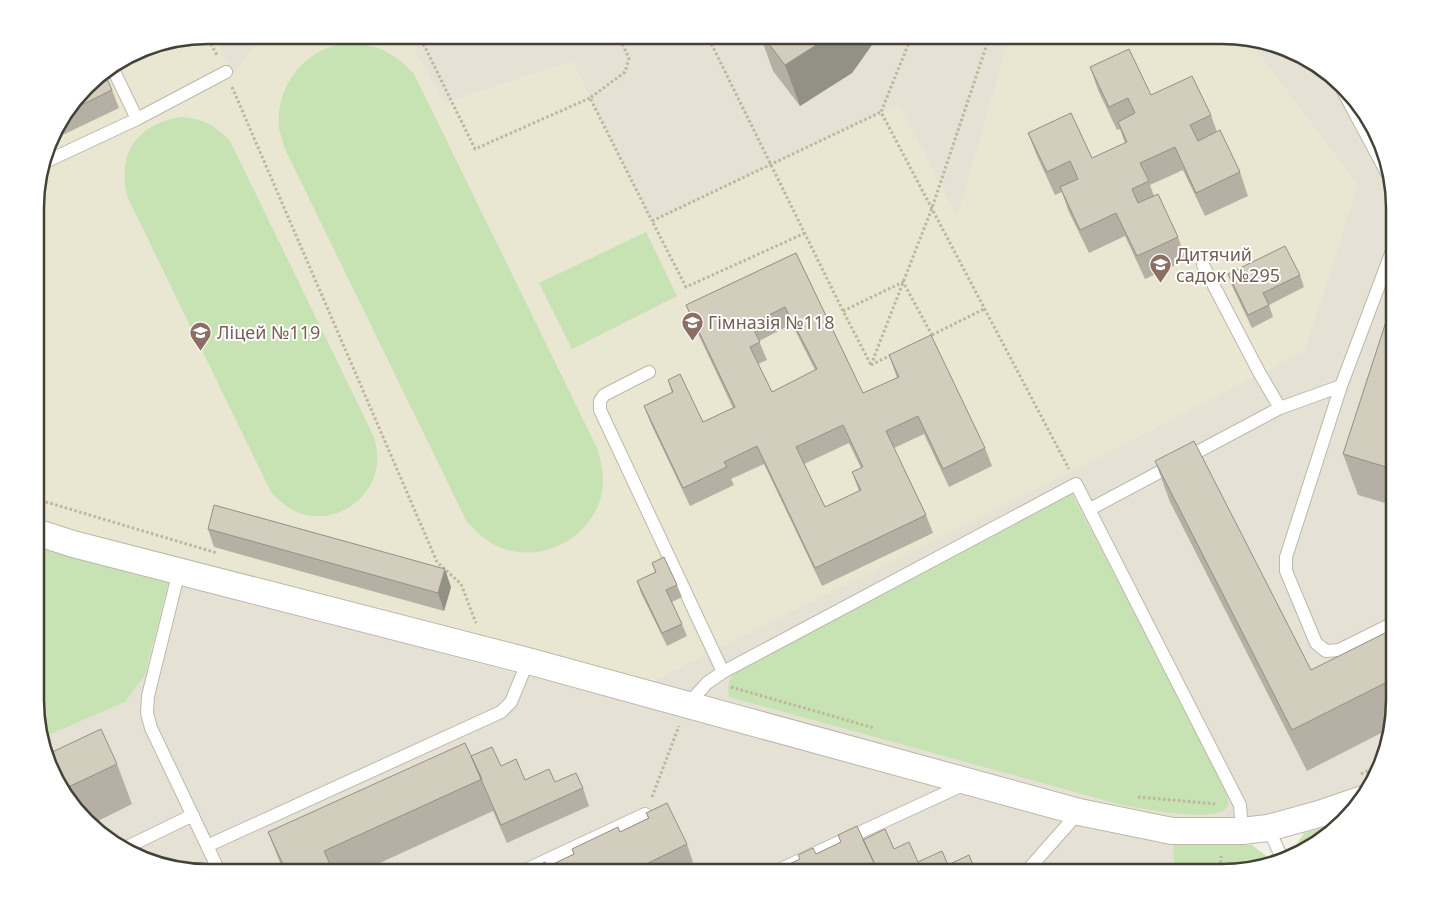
<svg xmlns="http://www.w3.org/2000/svg" width="1430" height="908" font-family="'Noto Sans',sans-serif">
<style>
.residential{fill:#e5e2d5}
.education{fill:#e9e6d2}
.grass{fill:#c7e2b3}
.lines{fill:none;stroke-linecap:round;stroke-linejoin:round}
.service-casing{stroke:#bcb8aa;stroke-width:14}
.minor-casing{stroke:#bcb8aa;stroke-width:28}
.path{stroke:#bdb69d;stroke-width:3;stroke-dasharray:2.5 2.5;stroke-linecap:butt}
.service{stroke:#fff;stroke-width:12}
.minor{stroke:#fff;stroke-width:26}
.wall{fill:#b5b0a3;fill-rule:evenodd}
.shaded-wall{fill:#939084}
.building{fill:#d2cdbd;stroke:#939084;fill-rule:evenodd}
.labels{text-anchor:middle;stroke-width:4;stroke-linejoin:round;paint-order:stroke}
.education-label{font-size:18px;fill:#785e54;stroke:#fff;text-anchor:start}
.rim{fill:none;stroke:#444137;stroke-width:2.5}
</style>
<rect width="100%" height="100%" fill="#f2f0e7"/>
<path class="residential" d="M208 35H1222L1277 44 1318 64 1372 121 1395 196V711L1371 782 1315 803 1265 816 1221 821 1158 819 1119 812 36 519V186Z
M169 581 1109 830 1173 843 1174 873H208L163 867 112 844 64 796 42 738 125 702 145 675Z"/>
<path class="education" d="M208 35H213L233 74 263 35H407L444 103 572 61 652 221 899 104 957 216 1010 35H1222L1248 39 1358 185 1305 351 1086 464 648 684 78 533 36 519V186L53 131 94 78 142 48Z"/>
<path class="grass" d="M352 43C380 46 395 53 414 74L598 450C601 461 603 472 603 484 600 529 554 560 512 551 493 547 480 536 467 522L284 147C283 141 280 134 279 128 276 91 298 57 333 46 339 44 346 44 352 43Z
M181 117C203 119 215 125 230 141L373 435C376 444 378 453 377 462 375 497 340 522 306 515 292 512 281 503 271 492L128 198C116 155 136 124 181 117Z
M646 232 677 296 572 349 539 283Z
M1072 494 1225 786C1226 791 1229 800 1228 805 1222 826 1134 807 1119 804L729 697C727 683 729 680 737 669Z
M36 542 169 581 145 675 125 702 42 738 36 722Z
M1336 824 1309 850 1294 854V848L1304 833Z
M1173 843 1252 845 1265 855 1269 862 1233 873H1174Z"/>
<g class="lines">
<defs>
<path id="service" d="M112 67 137 119
M1343 91 1388 175
M43 163 137 119 226 72
M1395 243 1341 386 1286 557V571L1316 643 1326 651 1339 650 1395 622
M649 372 604 395 600 401V410L723 672
M1280 408 1341 386
M1090 509 1280 408 1260 374 1203 265
M179 571 148 696 147 713 151 728 220 873
M688 704 707 683 723 672 1076 484 1240 805 1242 831
M1268 828 1282 858
M207 846 501 712 511 702 528 661
M123 849 193 815
M519 873 645 814
M772 873 965 784
M1025 873 1079 812"/>
<path id="minor" d="M36 532 73 544 528 661 1079 812 1172 831H1242L1268 828 1319 814 1363 799"/>
</defs>
<use href="#service" class="service-casing"/>
<use href="#minor" class="minor-casing"/>
<path class="path" d="M206 35 218 57
M419 35 475 149 590 98
M618 35 629 58 625 72 590 98 652 221
M707 35 843 311 871 365
M912 35 881 112 1069 469
M232 87 437 562 461 584 476 623
M805 233 686 287 652 221 881 112
M843 311 903 282 932 335
M932 335 984 309
M871 365 932 208 990 35
M871 365 893 354
M36 499 217 553
M731 687 874 728
M1361 774 1376 767
M652 797 679 726
M1138 797 1217 804
M1220 873 1221 856"/>
<use href="#service" class="service"/>
<use href="#minor" class="minor"/>
</g>
<path class="wall" d="M760 35H879L852 73 800 106 773 71Z
M177 41 136 61 132 54 142 48Z
M1090 67 1151 95 1211 115 1217 132 1240 172 1248 196 1205 216 1183 170 1150 185 1154 196 1178 237 1186 260 1145 279 1125 236 1089 253 1068 210 1062 192 1055 195 1037 156 1028 133 1092 158 1125 143 1120 129 1117 130 1098 90Z
M94 78 112 90 119 108 50 141 53 131Z
M796 253 863 393 897 378 889 355 985 448 992 466 949 487 924 434 894 448 926 515 933 533 822 586 764 464 731 479 734 485 690 506 651 424 644 406 672 393 668 380 703 422 733 408 693 323 686 305ZM792 324 815 370 772 392 758 364 767 360 759 341ZM849 443 861 468 852 472 859 491 825 507 804 464Z
M1228 274 1300 275 1304 287 1269 305 1273 317 1252 328 1232 286Z
M1395 294V506L1358 495 1343 454Z
M1155 461 1311 670 1395 628V711L1389 729 1307 771 1170 502Z
M208 529 451 587 444 611 214 547Z
M652 563 677 585 682 597 672 602 682 624 687 636 667 646 641 593 637 581 655 572Z
M48 754 117 764 132 804 92 824 64 796Z
M471 756 501 766 525 780 555 782 583 788 589 806 507 843 493 811 358 873H284L268 832Z
M646 813 687 844 693 862 672 873H523L547 867 574 854 572 849 620 832 648 818Z
M838 835 863 840 894 849 918 862 948 865 969 855 977 873H767L816 854 841 842Z"/>
<path class="shaded-wall" d="M832 35H879L852 73 800 106 785 65Z
M1395 440V492L1386 467Z
M445 569 451 587 444 611 438 593Z"/>
<path class="building" d="M762 35H832L785 65Z
M1129 49 1151 95 1192 76 1211 115 1190 125 1198 141 1220 130 1240 172 1196 193 1175 147 1140 163 1149 181 1132 189 1138 203 1158 194 1178 237 1137 256 1116 213 1080 230 1060 187 1078 179 1070 161 1047 172 1028 133 1071 113 1092 158 1127 142 1118 122 1135 113 1128 98 1109 107 1090 67Z
M104 72 112 90 69 111 94 78Z
M1285 246 1300 275 1263 293 1269 305 1248 315 1228 274Z
M796 253 863 393 899 377 889 355 931 335 985 448 943 469 918 416 886 431 926 515 815 568 757 446 724 462 727 467 683 488 644 406 673 392 668 380 680 374 703 422 735 407 686 305ZM785 307 817 369 772 392 750 347 760 342 751 324ZM843 425 863 467 852 472 861 490 825 507 796 447Z
M1395 294V440L1386 467 1343 454Z
M1194 441 1311 670 1395 628V678L1292 730 1155 461Z
M214 505 445 569 438 593 208 529Z
M664 557 677 585 666 590 682 624 662 633 637 581 656 572 652 563Z
M101 729 117 764 62 790 48 754Z
M465 743 482 779 324 851 334 873H287L268 832Z
M492 747 501 766 516 759 525 780 549 769 555 782 576 773 583 788 501 825 471 756Z
M667 803 687 844 628 873H523L545 862 547 867 574 854 572 849 618 827 620 832 649 818 646 813Z
M857 826 877 869 869 873H767L766 870 779 864 781 868 800 859 798 855 813 848 816 854 841 842 838 835Z
M885 829 894 849 909 842 918 862 942 851 948 865 969 855 976 872 975 873H879L863 840Z
M1272 859 1273 861 1256 866Z
M1054 864 1057 873H1035Z"/>
<defs>
<symbol id="school-pin" viewBox="-11 -11 22 30"><path d="M0 17L-7.5 6A9.5 9.5 0 1 1 7.5 6Z" fill="#8d6e63" stroke="#fff"/><path d="M0-5L7-2L0 1L-7-2ZM-4 1L0 2.5L4 1V4Q0 6-4 4Z" fill="#fff"/></symbol>
</defs>
<g fill-rule="evenodd">
<use href="#school-pin" x="1148" y="252" width="25" height="34"/>
<use href="#school-pin" x="680" y="310" width="25" height="34"/>
<use href="#school-pin" x="188" y="320" width="25" height="34"/>
</g>
<g class="labels">
<g class="education-label">
<text x="1176" y="261">Дитячий<tspan x="1176" dy="21">садок №295</tspan></text>
<text x="708" y="329">Гімназія №118</text>
<text x="217" y="339">Ліцей №119</text>
</g>
</g>
<path d="M0 0H1430V908H0ZM208 44H1222A164 164 0 0 1 1386 208V700A164 164 0 0 1 1222 864H208A164 164 0 0 1 44 700V208A164 164 0 0 1 208 44Z" fill="#fff" fill-rule="evenodd"/>
<path class="rim" d="M208 44H1222A164 164 0 0 1 1386 208V700A164 164 0 0 1 1222 864H208A164 164 0 0 1 44 700V208A164 164 0 0 1 208 44Z"/>
</svg>
